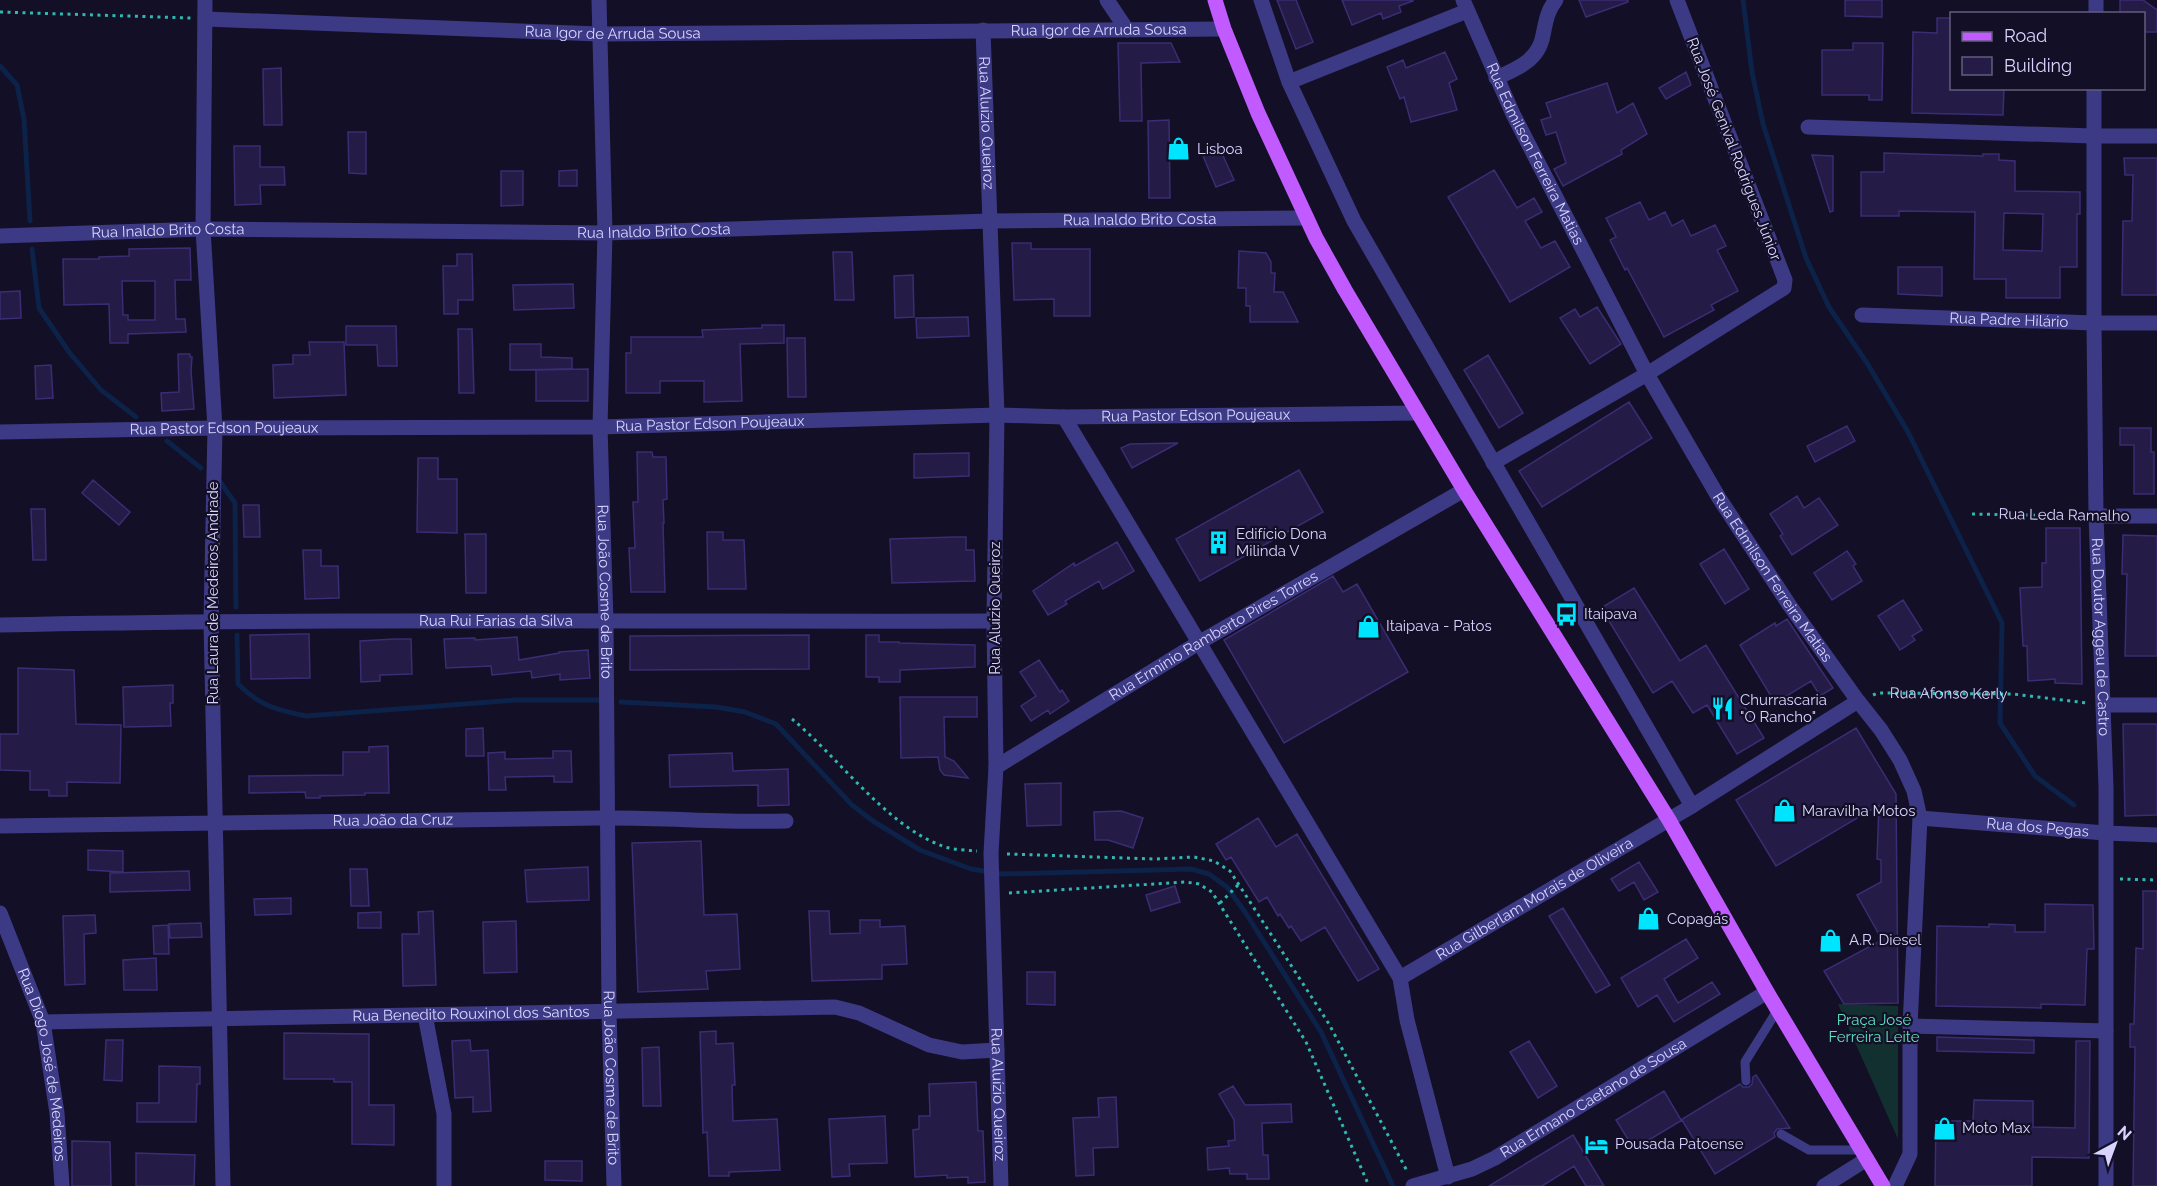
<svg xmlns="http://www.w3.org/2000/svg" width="2157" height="1186" font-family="Raleway,sans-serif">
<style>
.green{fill:#12302f}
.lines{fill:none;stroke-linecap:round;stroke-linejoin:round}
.stream{stroke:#0c2248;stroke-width:5}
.building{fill:#241b47;stroke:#3b2d73;stroke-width:1.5;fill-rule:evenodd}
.path{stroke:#2fb8b0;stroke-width:3;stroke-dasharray:3 4.5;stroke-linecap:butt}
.lane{stroke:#3d3a85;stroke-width:9}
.street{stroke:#3d3a85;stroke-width:15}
.primary{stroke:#c25bff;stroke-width:15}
.labels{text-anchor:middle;stroke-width:4.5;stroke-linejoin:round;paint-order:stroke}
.street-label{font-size:15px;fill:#d9d4ff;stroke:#130f26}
.poi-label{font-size:15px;fill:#d9d4ff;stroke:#130f26;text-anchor:start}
.park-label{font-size:15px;fill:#5fe0c0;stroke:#130f26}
</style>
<rect width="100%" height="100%" fill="#130f26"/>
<path class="green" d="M1838 1004 1898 1006V1139Z"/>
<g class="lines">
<path class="stream" d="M1743 0 1752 72 1763 124 1806 258 1829 307 1867 363 1908 432 2002 623 2000 723 2035 776 2074 805
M0 66 17 85 24 119 30 221
M32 249 39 308 69 352 101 390 136 417
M167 441 201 468
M221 483 235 503 236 607
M237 635 238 684C260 706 277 710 306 716L516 700H599
M621 702 716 707 745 712 776 724 852 805 873 821 920 850 971 869 1003 874 1191 869 1209 874 1227 887 1245 912 1321 1032 1393 1186"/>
</g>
<path class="building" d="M1277 0H1296L1313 42 1296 49Z
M1342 0H1413V1L1399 6 1401 12 1383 19 1381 13 1352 25Z
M1579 0H1628V2L1586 17Z
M1845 0H1882V17L1845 16Z
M2120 0H2143L2157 10V32H2144V14H2120Z
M1937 18H1952V88H2004L2003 115 1912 113 1913 32 1937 33Z
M1118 43H1171L1180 62 1141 63 1142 121H1120Z
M1853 43H1883L1882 100H1869V95H1822V50H1853Z
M1445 52 1457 79 1449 83 1457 110 1411 122 1404 97 1400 99 1387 67 1403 60 1406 68Z
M281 68 282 125H264L263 69Z
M1686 72 1691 85 1666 99 1659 88Z
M1607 83 1617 113 1633 103 1647 134 1621 150 1622 154 1563 186 1554 169 1566 163 1556 132 1546 135 1541 120 1551 117 1546 103Z
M1169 120 1170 198H1149L1148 121Z
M348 132H366V174L349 173Z
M234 146H260V167H284L285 185H260L261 204 235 205Z
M1220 149 1234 180 1216 187 1203 156Z
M1884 153 1983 156V154H1999V160L2015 161V191L2080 192V214H2077V267H2060V298H2006V279H1974L1975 212 1899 211V216H1861V172H1884ZM2004 213 2043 214 2042 251 2003 250Z
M1812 155 1833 156V211L1830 212Z
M2124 158H2157V295H2122L2123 221H2132L2133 175H2125Z
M577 170V186H559V171Z
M1494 170 1517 208 1534 198 1542 212 1525 221 1541 248 1555 241 1570 267 1510 302 1448 197Z
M501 171H523V205L501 206Z
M1640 202 1649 220 1665 212 1672 226 1683 220 1691 236 1715 225 1726 246 1717 250 1738 291 1711 305 1714 310 1664 337 1627 268 1625 270 1610 240 1616 237 1606 218Z
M1012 243H1031V249H1090V316H1054V299L1014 300Z
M190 248 191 280H175L176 319H185L186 332 128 334V343H110L109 304 64 305 63 259H99V257L129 256V249ZM122 281H155V320H128V315H123Z
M1239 251 1266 253 1271 262V273H1275L1274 292H1283L1298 322H1250V306H1246V288H1238Z
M833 252H852L854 300H835Z
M457 254H472L473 300H458V314H444L443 266H457Z
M1898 267H1942V296L1898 294Z
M913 275 914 317 895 318 894 276Z
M573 284 574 308 514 310 513 285Z
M20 291 21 318 0 319V292Z
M1597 307 1621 344 1590 364 1560 318 1575 309 1580 317Z
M968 317 969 336 917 338 916 318Z
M762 325H784V343L740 344 742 401 704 402V381H660V393H626V353H631V337H703L702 330 762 328Z
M346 326H396L397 366H378L377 345H346Z
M458 329H472L474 393H459Z
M787 338H805L806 397H788Z
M309 342H344L346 395 274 398 273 365 293 364V355H310Z
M510 344H541V357L572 358V369L510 370Z
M178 354H190V357H192L191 371 194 409 162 411 161 393 179 392Z
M1488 355 1523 413 1499 428 1464 370Z
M51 365 53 398 36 399 35 366Z
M588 369V401H536V370Z
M1629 402 1652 438 1542 507 1519 471Z
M1847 426 1855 441 1815 462 1807 446Z
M2120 428H2151V452H2154V494H2134V445H2120Z
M1178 443 1132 468 1121 448 1130 444Z
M637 452H652L653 457H666L667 499 663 500 664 523H663L665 592H631L629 548H635L633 502H638Z
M969 453V476L914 478V454Z
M418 458H438V479H457V533L417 532Z
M1299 470 1323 512 1200 581 1176 539Z
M93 480 130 512 119 525 82 493Z
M1797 496 1804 508 1819 498 1838 525 1792 555 1780 536 1783 534 1770 514Z
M243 505H259L260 537H244Z
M31 509H45L46 560H33Z
M2046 528H2080L2082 684 2055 683V679L2028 681 2027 646H2023L2020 588 2042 587V563H2046Z
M707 532H723V540H744L746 589H708Z
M465 534H486V593H466Z
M2123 535 2157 536V656H2125L2127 574H2122Z
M955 537H966V550H974L975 581 892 583 890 539Z
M1117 542 1134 571 1103 589 1099 581 1065 601 1067 604 1048 615 1033 591 1074 563 1075 566Z
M1724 549 1749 589 1725 604 1700 564Z
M303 550H321V566H338L339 598 305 599Z
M1847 551 1856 564 1853 566 1862 581 1832 600 1814 573Z
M1333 576 1343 592 1357 584 1408 672 1284 743 1224 640Z
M1634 588 1680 661 1706 645 1764 738 1737 754 1707 705 1693 713 1672 681 1653 693 1601 608Z
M1903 600 1922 630 1912 636 1915 640 1900 650 1878 616Z
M1787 619 1833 688 1820 696 1811 681 1775 703 1740 645 1775 623 1776 626Z
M302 634H309L310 678 251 679 250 635Z
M809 635V669L630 670V636Z
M866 635H879V642H899V643L975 645V667L900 670V682H879V677H866Z
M517 637 519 660 559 653V652L588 650 590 678 560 680V674L532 678 531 671 492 675 491 666 446 668 444 639 475 638V640Z
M395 639H411L412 674 380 675V681L361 682 360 641Z
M1039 660 1060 692 1062 690 1069 701 1050 714 1048 710 1031 721 1021 706 1036 696 1020 672Z
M18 668 74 670 76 724 121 725 120 783 67 782V796H49V790H30V771L0 770V734H18Z
M173 685V703H170L171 726 124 727 123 687Z
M900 697H977V717H944L945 757 954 761 968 778 944 775 940 770 938 757 901 758Z
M2123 724H2157V815L2125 816Z
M483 728 484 756H466V729Z
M1856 728 1896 794 1898 1003 1844 1004 1824 971 1882 940 1857 895 1881 882V860L1877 859 1879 805 1776 866 1736 800Z
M388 746 389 793H365V795L320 796V798H306L305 792 249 793V776L343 775V752H369V747Z
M553 751H571L572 782H554V776L505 777 506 790H489L488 753 505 752V759L553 758Z
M732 753 733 771 788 769 789 805 758 806V785L670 787 669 755Z
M1061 783V825L1027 826 1025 784Z
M1121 811 1143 818 1133 848 1108 840H1095L1094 812Z
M1258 818 1276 847 1297 834 1379 969 1358 981 1325 927 1301 941 1291 926 1289 928 1280 914 1278 916 1267 897 1259 902 1231 857 1226 860 1216 844Z
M701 841 704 915 737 914 740 969 706 971 708 989 638 992 632 843Z
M88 850 123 851V872L88 870Z
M1639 862 1658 892 1644 900 1634 882 1619 891 1611 879Z
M588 867 589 900 527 902 525 870Z
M350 869H367L369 906H351Z
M189 871 190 890 110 892V873Z
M1175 886 1180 902 1151 911 1146 895Z
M2143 891H2157V1186H2133L2135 1047H2130V1024H2134L2136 948 2143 949Z
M291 898V914L255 915 254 899Z
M2045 904 2093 905 2094 949H2087L2085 1005 2041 1004V1008L1936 1006 1937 926 1989 927V924L2015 925V932H2045Z
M1563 908 1610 985 1596 993 1549 916Z
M433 911 436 985 403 986 402 934H419L418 912Z
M809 911H829L830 934 860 933V920H880V927L905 926 907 964 882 965V979L812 981Z
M381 912V928H358V913Z
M95 915 96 933 84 934 85 984 65 985 63 916Z
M516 921 517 972 484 973 483 922Z
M201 923 202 937 170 938 169 924Z
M168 925 169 954H154L153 926Z
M1686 939 1698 958 1664 979 1678 1003 1712 982 1720 994 1674 1022 1657 995 1638 1007 1621 978Z
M156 958 157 990H124L123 960Z
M1027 972H1055V1005L1027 1004Z
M716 1031V1044L733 1043 735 1085H732L733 1121 777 1119 780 1170 729 1172V1176H709L707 1132 703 1133 700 1032Z
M284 1033 369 1034V1105H394V1145L352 1144V1082H334V1079H284Z
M1937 1037 2034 1040V1053L1937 1051Z
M106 1040H123L122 1081 104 1080Z
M470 1040 471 1051 488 1050 491 1111 473 1112V1097L455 1098 452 1041Z
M1529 1041 1557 1086 1538 1098 1510 1052Z
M2076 1041H2090L2089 1158 2032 1157V1186H1935L1936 1121H1973L1974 1100 2033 1101V1127L2075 1128Z
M659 1047 661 1106H643L642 1048Z
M159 1066 200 1067V1084H197L196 1122H137V1103H159Z
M1756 1075 1790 1128 1777 1129 1774 1133 1775 1137 1715 1174 1682 1120 1634 1149 1616 1120 1664 1091 1681 1120 1740 1084 1743 1087H1749L1752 1084 1753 1077Z
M976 1082 978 1131H983L985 1182 968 1183V1177L947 1178V1175L915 1177 913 1130 919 1129V1116H930L929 1084Z
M1233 1086 1245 1105 1291 1104 1292 1122 1262 1123 1263 1155H1268L1269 1179H1247V1174H1230L1229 1168 1208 1170 1207 1148 1229 1146 1228 1141 1235 1140 1234 1120 1219 1094Z
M1116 1097 1118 1147 1093 1148 1094 1175 1076 1176 1073 1118 1099 1117 1098 1098Z
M885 1116 887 1163 849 1164 850 1176 832 1177 829 1119Z
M1573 1135 1604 1186H1586L1574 1166 1542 1186H1489Z
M72 1141 110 1142 111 1186H72Z
M136 1153 195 1155 194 1186H136Z
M545 1161H582V1181L545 1180Z"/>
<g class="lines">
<g class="path">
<path d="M0 12 191 18"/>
<path d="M1972 514 2081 516"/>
<path id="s1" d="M1873 695 1878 693 2013 694 2087 703"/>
<path d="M792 719C838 757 885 824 940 845 951 850 965 850 977 851"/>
<path d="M1007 854 1155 859 1194 857 1214 861 1230 871 1329 1024 1407 1171"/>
<path d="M2120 879 2157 880"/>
<path d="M1009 893 1186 882 1199 884 1212 892 1306 1042 1369 1186"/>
<path d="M1220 903 1239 884"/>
</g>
<path class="lane" d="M1746 1081 1745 1062 1778 1009
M1781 1134 1809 1150H1861"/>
<g class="street">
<path d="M205 0 203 229 215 428 211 621 223 1186"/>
<path id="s2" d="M599 0 605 233 600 427 606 622 609 1012 614 1186"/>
<path d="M1107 0 1127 30"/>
<path d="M1261 0 1289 82 1354 221 1692 806"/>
<path id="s3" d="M1463 0 1513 114 1647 374 1719 498 1790 606 1858 701 1881 730 1900 760 1914 791 1920 818 1910 1026V1154L1895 1186"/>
<path d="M2096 14V0"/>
<path id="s4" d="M205 19 599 34 1224 29"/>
<path id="s5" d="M983 30 997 415 994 621 996 767 991 853 1001 1186"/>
<path d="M1496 78C1517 69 1539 60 1543 35 1546 21 1547 11 1556 0"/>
<path d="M1289 82 1467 11"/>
<path id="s6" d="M2094 88V323L2096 516 2106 787V1186"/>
<path d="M1808 127 2093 136H2157"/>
<path id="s7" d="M0 236 203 229 605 233 990 221 1307 218"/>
<path id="s8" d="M1862 315 2094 323H2157"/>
<path d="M1064 417 1400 978 1407 1020 1448 1177"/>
<path id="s9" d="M0 432 215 428 600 427 997 415 1064 417 1418 413"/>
<path d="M1493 463 1647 374 1784 288 1785 280 1677 0"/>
<path d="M2096 516H2157"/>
<path id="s10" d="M0 625C331 618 663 622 994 621"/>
<path d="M2104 705H2157"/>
<path id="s11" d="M996 767 1200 642 1464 490"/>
<path id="s12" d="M1920 818 2105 833 2157 835"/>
<path id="s13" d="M0 826C200 822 400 820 600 818 662 817 724 823 786 821"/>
<path id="s14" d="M0 913 43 1022 57 1113 62 1186"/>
<path id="s15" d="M1400 978 1692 806 1858 701"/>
<path d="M425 1015 444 1114V1186"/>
<path id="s16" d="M43 1022 835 1007 859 1013 929 1045 962 1052 997 1050"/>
<path d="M1910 1026 2106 1031"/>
<path id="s17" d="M1413 1186 1472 1169 1495 1158 1767 992"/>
<path d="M1824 1186 1867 1159"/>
</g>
<path class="primary" d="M1215 0 1224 29 1258 113 1316 238 1345 290 1464 490 1669 820 1767 992 1883 1186"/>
</g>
<defs>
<symbol id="shop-bare" viewBox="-9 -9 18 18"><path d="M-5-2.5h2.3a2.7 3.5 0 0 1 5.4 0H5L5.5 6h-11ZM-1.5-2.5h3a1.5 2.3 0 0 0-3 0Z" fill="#00e5ff" stroke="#130f26" stroke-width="2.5" paint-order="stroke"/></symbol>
<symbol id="building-bare" viewBox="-9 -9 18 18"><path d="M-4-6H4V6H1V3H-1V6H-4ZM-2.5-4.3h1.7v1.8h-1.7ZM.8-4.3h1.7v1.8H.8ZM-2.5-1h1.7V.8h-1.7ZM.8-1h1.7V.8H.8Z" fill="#00e5ff" stroke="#130f26" stroke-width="2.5" paint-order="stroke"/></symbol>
<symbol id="bus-bare" viewBox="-9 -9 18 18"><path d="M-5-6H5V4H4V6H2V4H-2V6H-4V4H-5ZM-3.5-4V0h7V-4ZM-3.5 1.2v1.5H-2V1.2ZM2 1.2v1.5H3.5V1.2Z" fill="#00e5ff" stroke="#130f26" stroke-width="2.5" paint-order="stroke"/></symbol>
<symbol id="restaurant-bare" viewBox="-9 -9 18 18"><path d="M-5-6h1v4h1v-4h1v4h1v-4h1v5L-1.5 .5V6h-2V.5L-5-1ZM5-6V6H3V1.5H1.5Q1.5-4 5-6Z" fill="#00e5ff" stroke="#130f26" stroke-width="2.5" paint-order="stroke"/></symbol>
<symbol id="hotel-bare" viewBox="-9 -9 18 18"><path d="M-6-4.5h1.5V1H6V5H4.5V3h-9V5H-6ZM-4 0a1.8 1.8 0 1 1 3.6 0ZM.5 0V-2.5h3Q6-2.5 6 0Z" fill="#00e5ff" stroke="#130f26" stroke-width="2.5" paint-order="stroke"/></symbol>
</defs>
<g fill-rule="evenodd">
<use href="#shop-bare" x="1162" y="132" width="33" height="33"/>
<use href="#building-bare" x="1202" y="526" width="33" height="33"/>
<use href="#bus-bare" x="1550" y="598" width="33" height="33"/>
<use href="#shop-bare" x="1352" y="610" width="33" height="33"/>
<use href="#restaurant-bare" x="1706" y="692" width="33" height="33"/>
<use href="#shop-bare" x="1768" y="794" width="33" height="33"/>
<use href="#shop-bare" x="1632" y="902" width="33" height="33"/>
<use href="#shop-bare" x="1814" y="924" width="33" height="33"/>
<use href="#shop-bare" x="1928" y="1112" width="33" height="33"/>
<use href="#hotel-bare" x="1580" y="1128" width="33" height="33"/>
</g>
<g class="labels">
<g class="street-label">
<text dy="5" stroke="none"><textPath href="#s4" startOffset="894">Rua Igor de Arruda Sousa</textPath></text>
<text dy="5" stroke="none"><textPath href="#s4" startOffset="408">Rua Igor de Arruda Sousa</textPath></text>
<text dy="5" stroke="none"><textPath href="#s5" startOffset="93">Rua Aluízio Queiroz</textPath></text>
<text transform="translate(1734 149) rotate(69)" y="5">Rua José Genival Rodrigues Júnior</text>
<text dy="5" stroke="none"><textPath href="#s3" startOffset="170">Rua Edmilson Ferreira Matias</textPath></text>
<text dy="5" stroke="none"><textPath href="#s7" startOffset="1140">Rua Inaldo Brito Costa</textPath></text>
<text dy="5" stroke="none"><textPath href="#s7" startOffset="168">Rua Inaldo Brito Costa</textPath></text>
<text dy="5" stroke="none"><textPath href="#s7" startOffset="654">Rua Inaldo Brito Costa</textPath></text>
<text dy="5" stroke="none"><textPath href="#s8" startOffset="147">Rua Padre Hilário</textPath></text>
<text dy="5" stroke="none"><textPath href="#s9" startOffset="1196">Rua Pastor Edson Poujeaux</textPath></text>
<text dy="5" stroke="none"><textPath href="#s9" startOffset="710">Rua Pastor Edson Poujeaux</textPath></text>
<text dy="5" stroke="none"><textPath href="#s9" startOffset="224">Rua Pastor Edson Poujeaux</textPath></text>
<text transform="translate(2064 515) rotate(1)" y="5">Rua Leda Ramalho</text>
<text dy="5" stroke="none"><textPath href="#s3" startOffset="656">Rua Edmilson Ferreira Matias</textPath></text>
<text transform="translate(213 593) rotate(-90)" y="5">Rua Laura de Medeiros Andrade</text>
<text dy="5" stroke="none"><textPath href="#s2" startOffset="592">Rua João Cosme de Brito</textPath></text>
<text transform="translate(995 608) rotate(-90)" y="5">Rua Aluízio Queiroz</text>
<text dy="5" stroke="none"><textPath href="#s10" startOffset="496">Rua Rui Farias da Silva</textPath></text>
<text dy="5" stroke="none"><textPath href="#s11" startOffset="254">Rua Ermínio Ramberto Pires Torres</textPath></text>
<text dy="5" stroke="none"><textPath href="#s6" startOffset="549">Rua Doutor Aggeu de Castro</textPath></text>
<text dy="5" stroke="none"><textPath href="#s1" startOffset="76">Rua Afonso Kerly</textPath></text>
<text dy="5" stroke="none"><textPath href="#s13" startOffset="393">Rua João da Cruz</textPath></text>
<text dy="5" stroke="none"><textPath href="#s12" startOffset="118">Rua dos Pegas</textPath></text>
<text dy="5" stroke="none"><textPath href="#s15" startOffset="156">Rua Gilberlam Morais de Oliveira</textPath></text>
<text dy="5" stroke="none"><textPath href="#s16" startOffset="428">Rua Benedito Rouxinol dos Santos</textPath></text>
<text dy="5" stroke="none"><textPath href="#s14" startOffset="159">Rua Diogo José de Medeiros</textPath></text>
<text dy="5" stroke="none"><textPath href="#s2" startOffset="1078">Rua João Cosme de Brito</textPath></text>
<text dy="5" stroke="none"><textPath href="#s5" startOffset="1065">Rua Aluízio Queiroz</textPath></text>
<text dy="5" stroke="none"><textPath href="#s17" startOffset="202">Rua Ermano Caetano de Sousa</textPath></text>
</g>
<g class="poi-label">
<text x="1197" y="154">Lisboa</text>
<text x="1236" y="539">Edifício Dona<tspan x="1236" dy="17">Milinda V</tspan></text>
<text x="1584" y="619">Itaipava</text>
<text x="1386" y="631">Itaipava - Patos</text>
<text x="1740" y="705">Churrascaria<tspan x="1740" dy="17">"O Rancho"</tspan></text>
<text x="1802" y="816">Maravilha Motos</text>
<text x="1667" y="924">Copagás</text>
<text x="1849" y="945">A.R. Diesel</text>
<text x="1962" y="1133">Moto Max</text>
<text x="1615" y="1149">Pousada Patoense</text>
</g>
<g class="park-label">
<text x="1874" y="1025">Praça José<tspan x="1874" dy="17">Ferreira Leite</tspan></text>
</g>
</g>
<rect x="1950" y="12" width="195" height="78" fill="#130f26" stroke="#625e7d" stroke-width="1.5"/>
<rect x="1962" y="32" width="30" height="9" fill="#c25bff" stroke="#625e7d" stroke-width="1.5"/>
<text x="2004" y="42" font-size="18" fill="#d9d4ff">Road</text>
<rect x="1962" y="57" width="30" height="18" fill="#241b47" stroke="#625e7d" stroke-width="1.5"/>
<text x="2004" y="72" font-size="18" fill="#d9d4ff">Building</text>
<g transform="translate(2115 1144) rotate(41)" stroke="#130f26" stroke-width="4.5" paint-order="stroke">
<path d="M0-4.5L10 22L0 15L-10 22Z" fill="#d9d4ff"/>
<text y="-9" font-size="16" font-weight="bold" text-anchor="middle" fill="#d9d4ff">N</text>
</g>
</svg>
